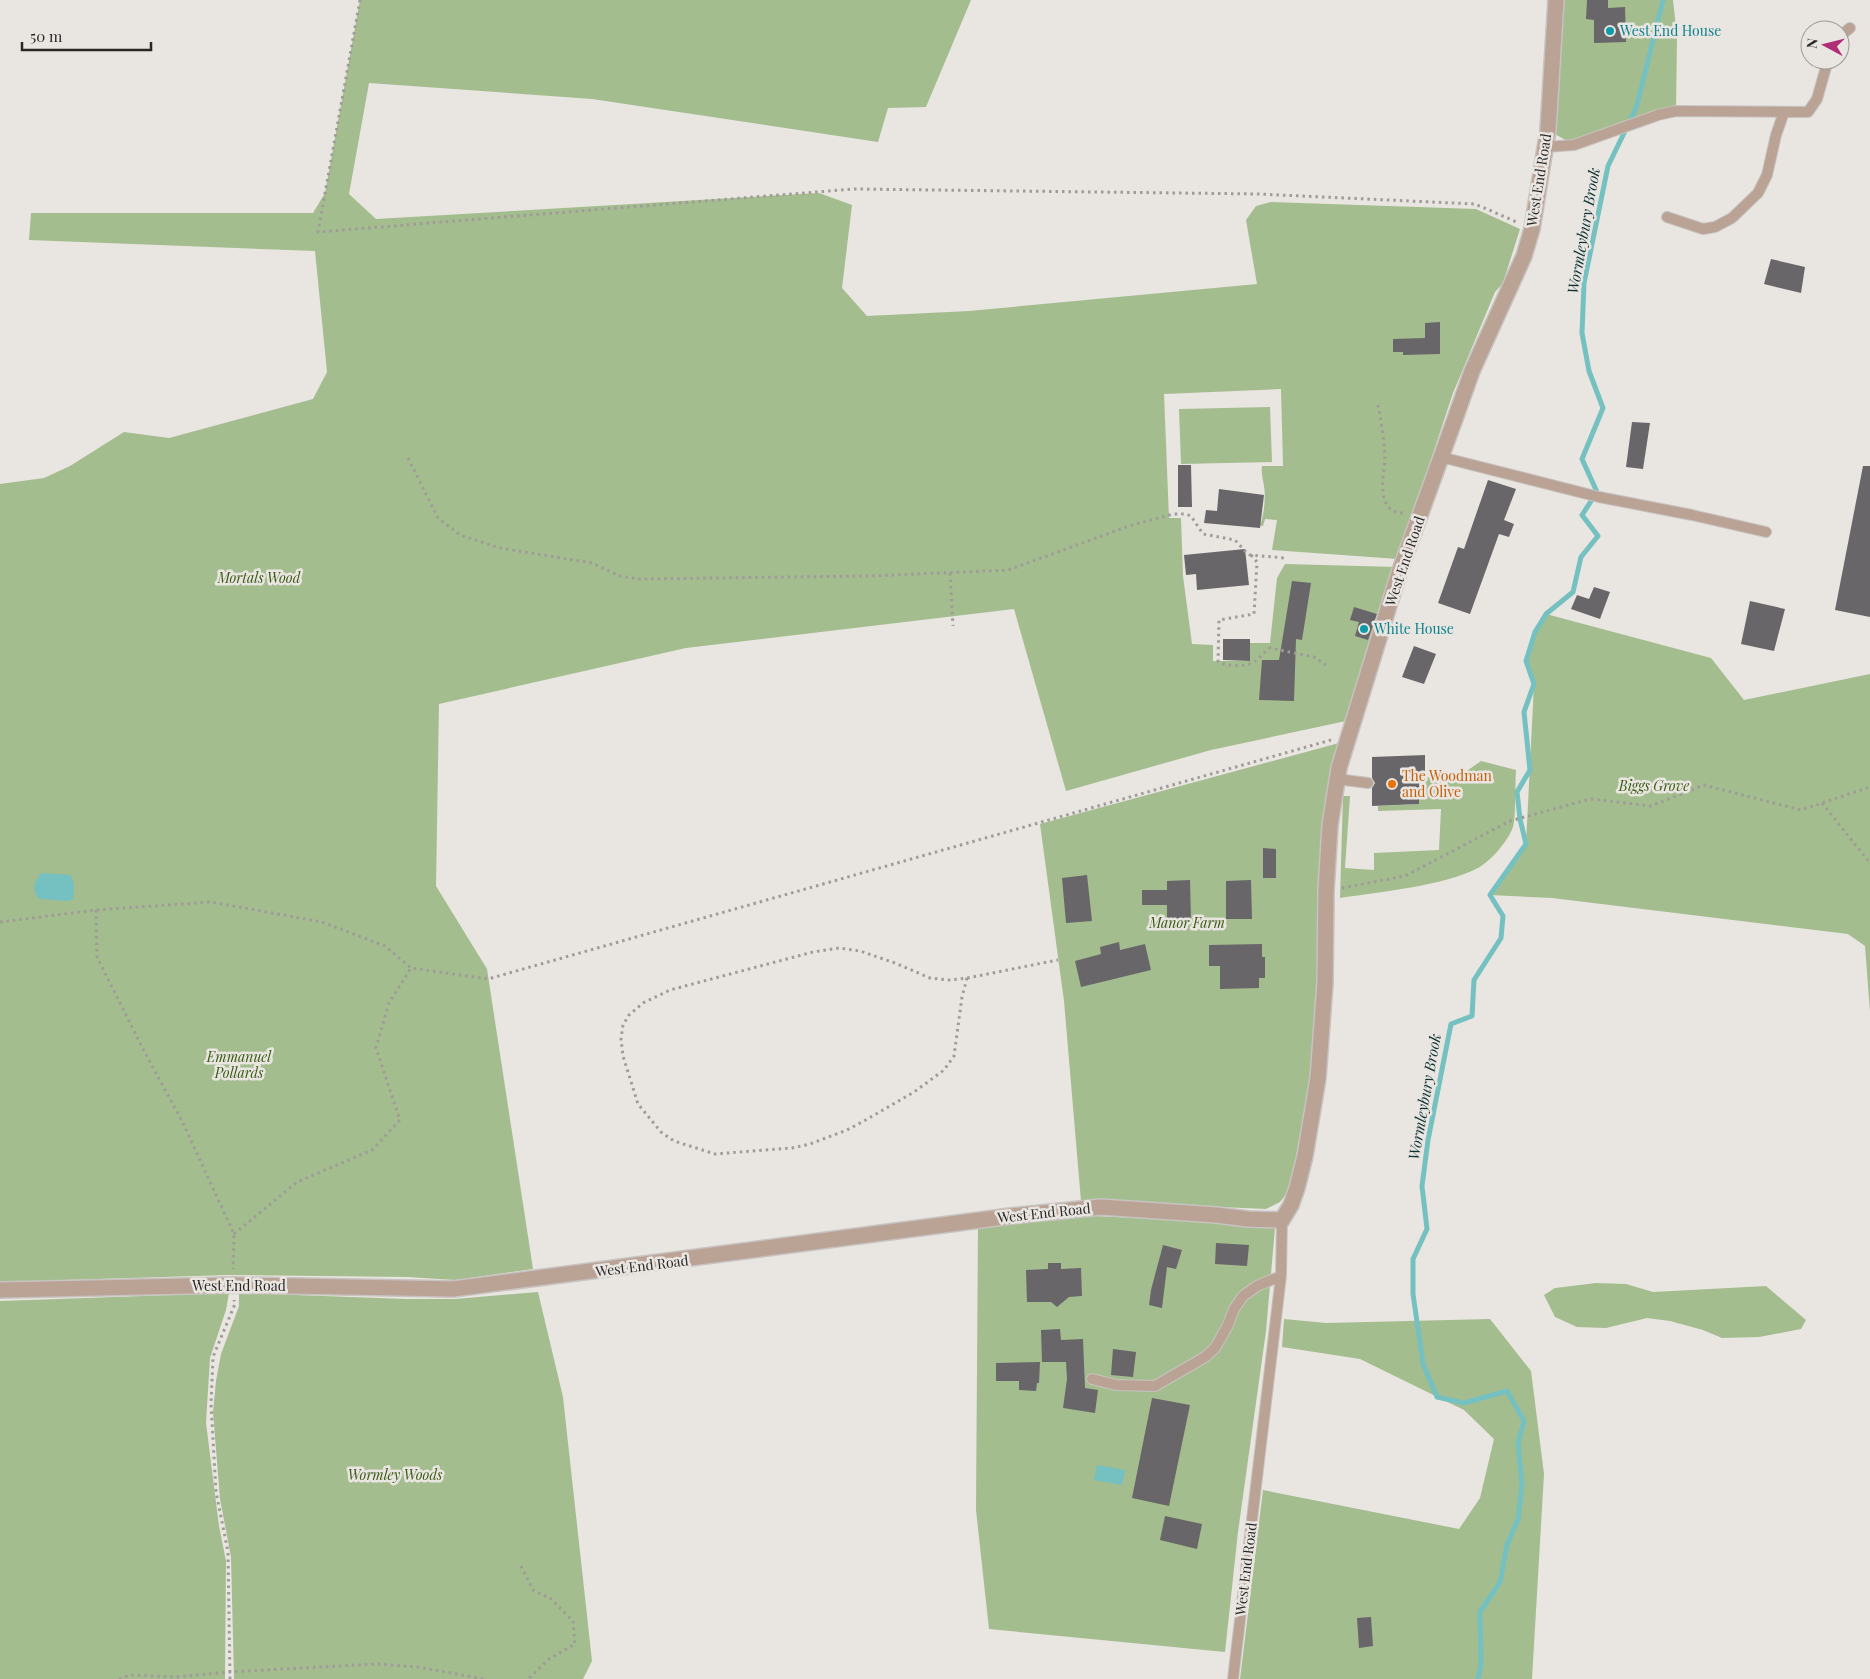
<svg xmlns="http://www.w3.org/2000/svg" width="1870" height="1679" font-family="'Playfair Display',serif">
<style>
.green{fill:#a4bd8f}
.water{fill:#75c0c0}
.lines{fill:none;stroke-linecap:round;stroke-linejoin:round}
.stream{stroke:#75c0c0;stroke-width:5}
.building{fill:#686669}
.service-casing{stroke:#c7c3c0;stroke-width:12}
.minor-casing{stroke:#c7c3c0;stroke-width:18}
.path{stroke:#9f9b99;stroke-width:3;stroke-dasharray:2.5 4;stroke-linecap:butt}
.service{stroke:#baa295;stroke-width:10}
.minor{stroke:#baa295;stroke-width:15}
.culture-dot{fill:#0f9aa8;stroke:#e9e5e1;stroke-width:2}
.food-dot{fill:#e8710a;stroke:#e9e5e1;stroke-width:2}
.labels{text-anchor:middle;stroke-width:5;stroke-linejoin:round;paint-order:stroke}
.culture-label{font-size:14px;fill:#0d838f;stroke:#e9e5e1;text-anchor:start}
.street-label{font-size:14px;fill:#2a2827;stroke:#e9e5e1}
.park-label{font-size:14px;font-style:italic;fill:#3a5a12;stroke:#e9e5e1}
.food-label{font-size:14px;fill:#c56008;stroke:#e9e5e1;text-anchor:start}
.water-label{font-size:15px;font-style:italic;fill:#0c3233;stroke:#e9e5e1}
</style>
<rect width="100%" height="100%" fill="#e9e5e1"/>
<path class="green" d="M360 0H971L926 107 888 108 878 142 592 99 369 83 349 194 376 219 819 193 852 205 842 288 867 316 969 311 1257 284 1246 220 1256 206 1271 202 1476 209 1520 229 1503 283 1495 292 1453 393 1398 559 1272 550 1277 520 1265 519 1263 526 1252 524 1253 522 1261 523C1264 512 1266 497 1264 486 1263 479 1261 474 1262 466H1283L1281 389 1164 394 1169 518H1181L1183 576 1192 644 1213 645V661H1250V643H1270L1277 578 1285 564 1397 567 1346 721 1211 750 1066 791 1014 609 686 648 439 704 436 886 487 969 533 1269 455 1280 407 1277 228 1275 0 1282V484L44 478 70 466 124 432 169 438 313 399 327 372 315 251 29 240 31 213H313L325 193Z
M1556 0H1673L1677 37 1676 111 1574 145 1548 130Z
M1270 407 1272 462 1181 464 1179 409Z
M1546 614 1711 658 1744 700 1870 674V1012L1865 946 1848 934 1552 898 1490 895 1526 844 1534 684 1526 661 1535 632Z
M1339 743 1312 1070 1290 1189 1280 1202 1266 1209 1081 1201 1064 1001 1040 824Z
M1481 761 1516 770C1515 782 1516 819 1513 827 1508 841 1491 861 1478 868 1443 886 1380 892 1340 898L1343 796H1350L1345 868 1374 870V853L1439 850 1441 809 1378 811V806L1419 804V790L1411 778 1455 776 1464 773Z
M1095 1216 1175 1220 1275 1228 1266 1331 1238 1532 1225 1652 989 1629 976 1510 978 1229 1048 1218Z
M1596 1283 1626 1284 1653 1292 1766 1286 1806 1320 1801 1329 1759 1337 1722 1338 1703 1330 1670 1321 1647 1318 1606 1328 1577 1327 1555 1317 1544 1295 1555 1288Z
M538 1292 563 1397 592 1661 583 1679H234L231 1557 220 1499 213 1412 216 1381 221 1354 239 1306V1293L407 1299H455Z
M229 1293 226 1310 210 1358 206 1423 219 1526 226 1561 225 1679H0V1301Z
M1284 1319 1326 1323 1490 1319 1531 1371 1544 1474 1532 1679H1240L1263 1490 1459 1529 1480 1498 1494 1439 1464 1410 1360 1359 1282 1347Z"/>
<path class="water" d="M42 873 70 875C75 882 75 890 73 899L68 901 39 899C31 891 34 880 42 873Z
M1097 1465 1125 1470 1122 1485 1094 1480Z"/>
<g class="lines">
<path class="stream" d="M1629 123 1637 105 1663 0
M1478 1679 1481 1665 1480 1612 1500 1582 1507 1545 1518 1519 1522 1485 1518 1443 1524 1421 1507 1391 1464 1403 1437 1397 1423 1364 1413 1294V1259L1427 1229 1422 1186 1428 1140 1451 1024 1472 1016 1474 980 1501 938 1503 916 1490 895 1526 844 1520 819 1517 792 1530 770 1524 712 1534 684 1526 661 1535 632 1546 614 1573 592 1581 557 1598 536 1582 515 1597 492 1582 459 1603 408 1589 371 1582 333 1584 283 1608 166 1627 127"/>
</g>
<path class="building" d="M1587 0H1608V8L1625 7 1626 42 1594 43V20L1586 19Z
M1771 259 1805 267 1801 293 1764 284Z
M1440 322V354L1403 355V352H1393V339L1425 338V323Z
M1632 422 1650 423 1643 469 1626 467Z
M1178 465H1191L1192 507H1178Z
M1863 466H1870V617L1835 610Z
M1488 480 1516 489 1504 520 1514 524 1509 537 1499 534 1470 614 1438 603 1458 547 1464 549Z
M1219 489 1264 495 1260 528 1204 523 1206 510 1217 511Z
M1245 549 1249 585 1197 590 1196 574 1186 575 1184 555Z
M1292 581 1311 583 1302 640 1296 639 1294 701 1259 700 1262 660H1279Z
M1594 587 1610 592 1600 619 1571 609 1577 595 1589 599Z
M1750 601 1785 609 1774 651 1741 644Z
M1354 607 1377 614 1368 640 1355 636 1359 622 1350 620Z
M1223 639H1250V661L1223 660Z
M1414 646 1436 654 1424 684 1402 677Z
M1425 755V777H1419V804L1372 806V788L1375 783 1372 778V757Z
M1263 848 1276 849V878H1263Z
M1087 875 1092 921 1066 923 1062 878Z
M1190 880 1191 920H1167V905H1142V890H1167V881Z
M1251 880 1252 919H1226V881Z
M1119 942 1120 950 1145 944 1151 970 1081 987 1075 961 1101 954 1100 947Z
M1262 944V957H1265V978H1259V988L1220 989V966H1209V945Z
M1216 1243 1249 1245 1247 1266 1215 1264Z
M1163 1245 1182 1250 1176 1269 1167 1267 1162 1308 1149 1305 1151 1290Z
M1048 1263H1061V1269L1081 1268 1082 1296 1069 1297 1057 1307 1051 1302H1027L1026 1270 1048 1269Z
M1060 1329 1061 1340 1083 1339 1085 1388 1098 1390 1095 1413 1063 1408 1067 1379 1066 1362H1042L1041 1330Z
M1113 1349 1136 1352 1133 1377 1111 1375Z
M1040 1362 1039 1383H1037L1036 1391 1019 1390V1381H996V1363Z
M1152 1398 1190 1405 1169 1506 1132 1498Z
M1165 1516 1202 1524 1197 1549 1160 1540Z
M1371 1617 1373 1646 1359 1648 1357 1618Z"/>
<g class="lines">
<defs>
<path id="service" d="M1840 36 1850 28
M1545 147 1574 145 1658 115 1676 111 1808 112 1817 99 1828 60
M1667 217 1703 229 1715 227 1732 218 1758 193 1767 175 1776 135 1784 112
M1441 457 1599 497 1692 515 1766 532
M1337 779 1368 783
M1092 1379 1116 1385 1155 1386 1205 1357 1215 1348 1228 1325 1234 1309 1243 1296 1257 1286 1281 1276
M1233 1679 1281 1276 1282 1220"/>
<path id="minor" d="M0 1290 234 1285 453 1289 1011 1216 1101 1207 1216 1215 1248 1219 1282 1220 1291 1205 1297 1188 1305 1156 1318 1078 1325 983 1326 891 1330 825 1339 768 1399 573 1456 416 1472 371 1524 256 1532 229 1548 130 1556 0"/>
</defs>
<use href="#service" class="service-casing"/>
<use href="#minor" class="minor-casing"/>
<path class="path" d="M360 0 318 232 854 189 1258 194 1475 204 1519 223
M1378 405C1381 421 1384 439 1385 456 1385 470 1379 489 1386 503 1390 511 1397 513 1405 513
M408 458 438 518 460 535 500 548 592 563 620 576 638 579 869 576 1008 570 1129 526 1173 514H1186L1191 516 1203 534 1235 540 1245 551 1250 555 1285 558
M1251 555 1257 562 1254 614 1219 620 1218 661C1225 667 1246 667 1254 662 1260 658 1264 652 1270 648L1314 657 1326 665
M950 573 953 626
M1822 803 1870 863
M1342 888 1405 876 1510 821 1590 799 1651 806 1704 785 1801 810 1870 787
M96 910 97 957 144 1051 183 1123 234 1234 233 1269
M0 922 96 910 211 902 322 922 385 946 411 968 488 979 1331 740
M967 978 962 997 954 1056 944 1070 914 1092 864 1121 847 1130 810 1144 792 1148 715 1154 674 1141 661 1132 638 1104 623 1056 621 1039 623 1025 629 1015 643 1003 670 990 813 952 839 948 860 951 895 963 930 978 949 980 967 978 1058 960
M234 1234 297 1182 372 1150 400 1120 376 1048 389 1003 411 968
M521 1566 533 1590 551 1599 573 1621 575 1644 549 1659 528 1679
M119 1679 130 1675 176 1677 229 1672 377 1664 418 1667 484 1679
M230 1679 228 1552 216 1492 211 1404 213 1357 235 1304 234 1300"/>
<use href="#service" class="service"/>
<use href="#minor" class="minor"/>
</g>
<g class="culture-dot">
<circle cx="1610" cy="31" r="5"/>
<circle cx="1364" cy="629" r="5"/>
</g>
<circle class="food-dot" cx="1392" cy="784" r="5"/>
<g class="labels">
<g class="culture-label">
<text x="1620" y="36">West End House</text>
<text x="1374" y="634">White House</text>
</g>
<g class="street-label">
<text transform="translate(1539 180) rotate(-81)" y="5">West End Road</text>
<text transform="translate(1405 561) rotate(-71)" y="5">West End Road</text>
<text transform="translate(1044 1213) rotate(-6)" y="5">West End Road</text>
<text transform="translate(642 1266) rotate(-7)" y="5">West End Road</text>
<text x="239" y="1291">West End Road</text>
<text transform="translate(1246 1569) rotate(-83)" y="5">West End Road</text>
</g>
<g class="park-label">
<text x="259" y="583">Mortals Wood</text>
<text x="1654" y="791">Biggs Grove</text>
<text x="1187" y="928">Manor Farm</text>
<text x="239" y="1062">Emmanuel<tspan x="239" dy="16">Pollards</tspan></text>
<text x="395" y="1480">Wormley Woods</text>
</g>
<g class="food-label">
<text x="1402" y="781">The Woodman<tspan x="1402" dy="16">and Olive</tspan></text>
</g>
<g class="water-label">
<text transform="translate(1584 231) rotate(-80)" y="5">Wormleybury Brook</text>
<text transform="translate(1425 1097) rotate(-80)" y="5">Wormleybury Brook</text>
</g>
</g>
<g transform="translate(1825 45) rotate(277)"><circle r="24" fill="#e9e5e1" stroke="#9d9997"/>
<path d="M0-4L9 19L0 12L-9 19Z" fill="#b02d78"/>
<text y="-8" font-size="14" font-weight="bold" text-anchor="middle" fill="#2a2827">N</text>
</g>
<path d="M22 42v8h129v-8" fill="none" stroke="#2a2827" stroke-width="2.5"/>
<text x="30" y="42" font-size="15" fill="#2a2827" stroke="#e9e5e1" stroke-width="4" paint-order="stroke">50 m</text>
</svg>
